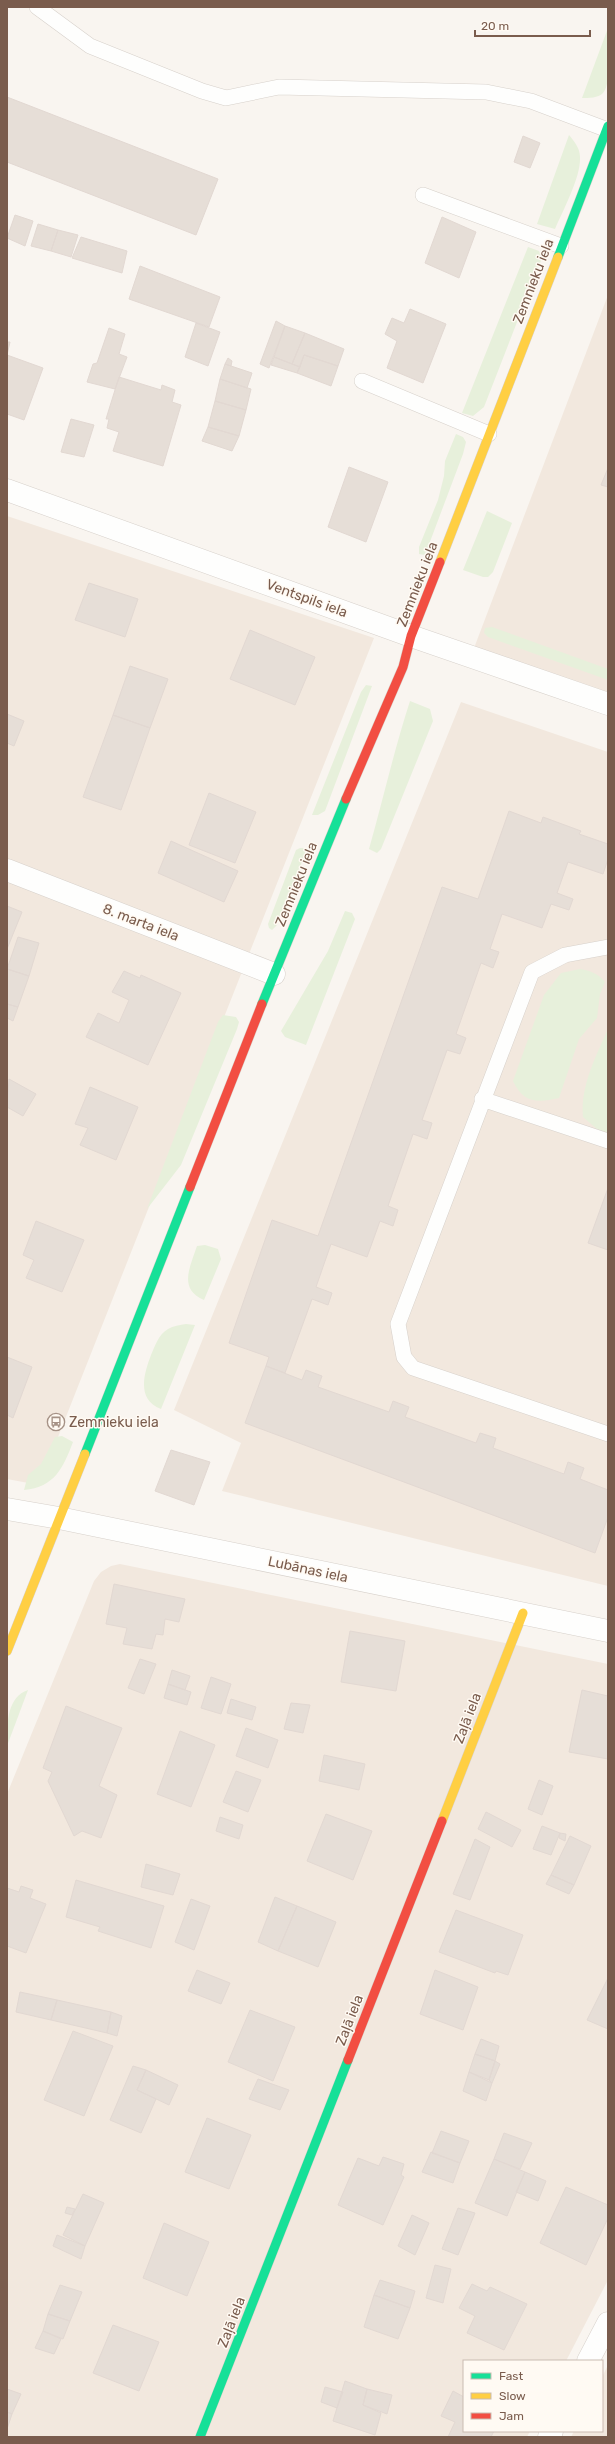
<svg xmlns="http://www.w3.org/2000/svg" width="615" height="2444" font-family="Rubik,sans-serif">
<style>
.residential{fill:#f2e8de}
.green{fill:#e7f0db}
.building{fill:#e6ded7;stroke:#e2d8d2}
.lines{fill:none;stroke-linecap:round;stroke-linejoin:round}
.lane-casing{stroke:#d7d1cb;stroke-width:16}
.street-casing{stroke:#d7d1cb;stroke-width:23}
.fast-casing{stroke:#d9d2cb;stroke-width:10}
.slow-casing{stroke:#d9d2cb;stroke-width:10}
.jam-casing{stroke:#d9d2cb;stroke-width:10}
.lane{stroke:#fefefd;stroke-width:15}
.street{stroke:#fefefd;stroke-width:22}
.fast{stroke:#16e098;stroke-width:9}
.slow{stroke:#ffcf43;stroke-width:9}
.jam{stroke:#f24e42;stroke-width:9}
.labels{text-anchor:middle;stroke-width:3;stroke-linejoin:round;paint-order:stroke}
.street-label{font-size:14px;fill:#7a5c4d;stroke:#fffaf3}
.poi-label{font-size:14px;fill:#7a5c4d;stroke:#fffaf3;text-anchor:start}
</style>
<rect width="100%" height="100%" fill="#f9f5f0"/>
<path class="residential" d="M608 295V704L471 656Z
M7 516 374 638 39 1485 7 1479Z
M461 702 608 752V1586L222 1491 241 1443 174 1410Z
M120 1564 608 1664V2280L566 2361H464V2431H530L527 2437H7V1794L94 1581 101 1572 111 1566Z
M608 2365V2437H571L574 2431H602V2377Z"/>
<path class="green" d="M608 28C608 42 612 83 603 93 598 98 589 98 582 98Z
M569 135C574 141 580 148 580 157 581 177 563 210 555 229L537 224Z
M528 247 539 251 542 258 484 407 473 416 462 413Z
M456 434 463 437 466 442 463 454 425 555 419 554V547L438 500 444 476 445 461Z
M487 511 512 523 493 572 488 577H483L463 570Z
M492 627 608 669V680L488 637 484 633 485 628Z
M366 685 372 686 325 811 318 815H312L361 692Z
M410 701 430 709 433 721 381 849 377 853 369 849C383 800 394 750 410 701Z
M300 848H305V854L277 925 272 930 269 928 268 924 296 850Z
M345 911 352 913 355 919 306 1045 285 1037 281 1031 328 951Z
M580 969C590 971 598 973 605 982L600 994 597 1018 579 1039 559 1098C537 1103 523 1103 513 1081L544 995 561 973Z
M223 1015 236 1017 239 1022 237 1029 181 1165 147 1209 218 1022Z
M608 1029V1133L597 1129 583 1117C580 1087 596 1056 608 1029Z
M205 1245 218 1249 221 1259 204 1300C178 1289 190 1267 197 1246Z
M186 1324 195 1325 161 1409C136 1399 144 1374 151 1355 155 1346 158 1335 168 1329 173 1326 180 1325 186 1324Z
M62 1436 73 1442C63 1468 55 1487 24 1490L28 1475 41 1464 55 1437Z
M28 1690 7 1746C7 1727 6 1697 28 1690Z"/>
<path class="building" d="M7 97 218 179 196 235 7 162Z
M523 136 540 143 530 168 514 162Z
M15 215 33 221 25 246 7 238Z
M442 217 476 232 459 278 425 263Z
M38 224 58 230 51 251 31 246Z
M58 230 78 235 71 257 51 251Z
M81 237 127 251 122 273 72 258Z
M140 266 220 297 209 327 129 299Z
M410 309 446 324 423 383 387 368 397 341 385 334 392 318 404 323Z
M276 321 285 326 269 368 260 364Z
M196 323 220 332 208 366 185 357Z
M285 326 305 333 292 364 274 357Z
M109 328 125 334 119 354 127 357 115 389 87 382 93 364 97 363Z
M305 333 344 349 338 366 304 355 300 367 292 364Z
M7 342H10L7 355 43 368 24 420 7 414Z
M304 355 338 366 331 386 297 373Z
M274 357 300 367 297 373 271 365Z
M228 358 232 361 231 366 225 364Z
M225 364 252 373 247 388 220 379Z
M119 377 161 390 162 385 175 390 172 402 181 405 163 466 113 451 119 432 107 428 109 419H106Z
M220 379 251 389 246 410 215 401Z
M215 401 246 410 239 436 208 427Z
M71 419 94 425 84 457 61 452Z
M208 427 239 436 232 451 202 441Z
M349 467 388 482 366 542 328 527Z
M608 468V487L601 485Z
M89 583 138 599 125 637 75 620Z
M250 630 315 657 295 705 230 679Z
M130 666 168 679 150 728 113 715Z
M7 714 24 721 14 746 7 743Z
M113 715 150 728 121 810 83 797Z
M209 793 256 812 235 863 189 845Z
M509 811 541 823 543 817 581 831 579 834 608 844V859L603 874 568 862 557 893 573 899 569 910 551 904 542 928 502 914 490 949 499 952 493 968 481 963 456 1034 466 1038 460 1054 447 1050 422 1120 432 1123 427 1139 413 1134 388 1206 398 1210 393 1226 380 1221 367 1257 331 1244 316 1287 332 1293 328 1305 312 1299 285 1373 266 1366 269 1357 229 1343 272 1220 318 1236 442 887 478 899Z
M171 841 238 871 224 902 158 873Z
M7 906 22 912 7 949Z
M18 937 39 943 29 976 7 969Z
M7 969 29 976 18 1007 7 1004Z
M124 971 140 978 141 975 181 993 148 1065 86 1037 98 1013 119 1023 129 1000 112 992Z
M7 1004 18 1007 13 1021 7 1018Z
M9 1079 36 1094 23 1116 7 1107Z
M90 1087 138 1107 116 1160 80 1145 88 1128 75 1124Z
M608 1188V1250L588 1243Z
M36 1221 84 1240 62 1292 26 1278 34 1260 23 1255Z
M7 1357 32 1367 13 1418 7 1415Z
M266 1366 302 1380 306 1370 322 1376 318 1387 389 1412 393 1401 409 1407 405 1417 476 1443 480 1433 496 1438 493 1448 564 1474 568 1462 584 1468 580 1479 608 1490V1517L595 1553 245 1423Z
M171 1450 210 1462 194 1505 155 1491Z
M114 1584 185 1599 179 1622 165 1619 163 1635 156 1634 152 1649 123 1644 127 1628 106 1624Z
M350 1631 405 1641 396 1691 341 1682Z
M140 1659 156 1664 144 1694 128 1688Z
M172 1670 190 1676 185 1690 168 1684Z
M211 1677 231 1684 221 1714 201 1708Z
M168 1684 191 1692 187 1705 164 1698Z
M582 1690 608 1696V1759L569 1752Z
M231 1699 256 1707 252 1720 227 1713Z
M291 1703 310 1705 303 1733 284 1729Z
M66 1706 122 1728 99 1786 117 1795 101 1838 82 1831 74 1836 48 1781 52 1772 43 1768Z
M246 1728 278 1740 268 1768 236 1756Z
M180 1731 215 1745 191 1807 157 1794Z
M324 1755 365 1764 359 1790 319 1781Z
M236 1771 261 1780 248 1812 223 1802Z
M539 1780 553 1786 542 1815 528 1809Z
M486 1812 521 1830 512 1847 478 1829Z
M326 1814 372 1831 353 1880 307 1861Z
M220 1817 243 1825 239 1839 216 1831Z
M542 1826 560 1833 551 1855 533 1849Z
M560 1833 566 1834 565 1841 559 1838Z
M570 1836 591 1846 574 1885 551 1875Z
M475 1839 490 1847 470 1900 453 1894Z
M146 1864 180 1874 173 1895 141 1887Z
M551 1875 574 1885 569 1894 546 1884Z
M76 1880 164 1906 151 1948 98 1931 100 1927 66 1917Z
M21 1886 33 1890 30 1898 46 1904 26 1953 7 1946V1888L19 1892Z
M275 1897 297 1906 278 1951 258 1942Z
M191 1899 210 1906 194 1950 175 1942Z
M297 1906 336 1922 318 1967 278 1951Z
M456 1910 523 1935 508 1975 496 1971 495 1973 439 1952Z
M197 1970 230 1983 221 2004 188 1991Z
M435 1970 478 1987 463 2030 420 2014Z
M608 1978V2029L587 2020Z
M20 1992 57 2000 51 2020 16 2012Z
M57 2000 111 2012 107 2033 51 2020Z
M250 2010 295 2027 273 2081 228 2062Z
M111 2012 122 2016 117 2036 107 2033Z
M73 2031 113 2046 84 2116 44 2100Z
M481 2039 499 2046 495 2061 475 2054Z
M475 2054 495 2061 489 2080 469 2072Z
M495 2061 500 2064 492 2083 489 2080Z
M133 2066 146 2070 137 2090 156 2099 141 2133 110 2120Z
M146 2070 178 2085 169 2105 137 2090Z
M469 2072 492 2083 486 2101 463 2091Z
M258 2079 289 2090 280 2110 249 2099Z
M207 2118 251 2135 229 2189 185 2172Z
M441 2131 469 2141 460 2163 432 2153Z
M504 2133 532 2143 520 2169 494 2159Z
M431 2152 460 2163 453 2183 422 2172Z
M383 2157 404 2164 401 2175 404 2177 383 2225 338 2205 358 2158 379 2166Z
M494 2159 525 2172 507 2216 475 2203Z
M525 2172 546 2181 538 2201 516 2192Z
M566 2187 608 2205V2218L586 2265 540 2243Z
M83 2194 104 2203 85 2246 63 2235Z
M67 2207 75 2209 72 2215 65 2213Z
M458 2208 475 2213 458 2255 442 2249Z
M412 2215 429 2223 415 2255 398 2246Z
M164 2223 209 2242 187 2296 143 2278Z
M57 2235 85 2246 81 2259 53 2246Z
M435 2265 451 2269 443 2303 426 2298Z
M380 2280 415 2291 410 2308 374 2295Z
M472 2284 487 2291 490 2287 527 2304 504 2350 467 2333 475 2316 459 2308Z
M60 2285 82 2292 70 2321 48 2314Z
M374 2295 410 2308 398 2339 364 2327Z
M48 2314 70 2321 63 2339 43 2331Z
M113 2325 159 2342 139 2391 93 2373Z
M43 2331 61 2339 54 2354 35 2348Z
M345 2381 367 2389 363 2405 381 2413 375 2435 333 2421Z
M325 2387 343 2392 337 2408 321 2402Z
M7 2389 21 2394 12 2414 7 2412Z
M367 2389 392 2395 387 2414 363 2405Z
M453 2391 464 2397V2431H494L491 2437H448L455 2422 441 2416Z
M7 2412 12 2414 7 2429Z"/>
<g class="lines">
<defs>
<path id="lane" d="M37 7 90 46 202 91 226 98 279 87 486 92 531 101 608 130
M423 195 561 246
M362 381 489 434
M608 947 565 955 532 972 398 1324 404 1357 413 1368 608 1434
M482 1099 608 1141"/>
<path id="street" d="M7 490 411 636 608 704
M7 870 274 974
M7 1509 59 1518 608 1631
M588 2361 608 2323
M549 2437 552 2431"/>
<path id="fast" d="M558 257 608 126
M262 1004 346 799
M85 1454 190 1187
M200 2437 348 2060"/>
<path id="slow" d="M440 562 558 257
M7 1651 85 1454
M442 1821 523 1613"/>
<path id="jam" d="M346 799 403 667 411 636 440 562
M190 1187 262 1004
M348 2060 442 1821"/>
</defs>
<use href="#lane" class="lane-casing"/>
<use href="#street" class="street-casing"/>
<use href="#fast" class="fast-casing"/>
<use href="#slow" class="slow-casing"/>
<use href="#jam" class="jam-casing"/>
<use href="#lane" class="lane"/>
<use href="#street" class="street"/>
<use href="#fast" class="fast"/>
<use href="#slow" class="slow"/>
<use href="#jam" class="jam"/>
</g>
<defs>
<symbol id="bus-ring" viewBox="-11 -11 22 22"><circle r="9.5" fill="#fffaf3" stroke="#a69286" stroke-width="1.5"/><path d="M-5-6H5V4H4V6H2V4H-2V6H-4V4H-5ZM-3.5-4V0h7V-4ZM-3.5 1.2v1.5H-2V1.2ZM2 1.2v1.5H3.5V1.2Z" fill="#a69286"/></symbol>
</defs>
<g fill-rule="evenodd">
<use href="#bus-ring" x="46" y="1412" width="20" height="20"/>
</g>
<g class="labels">
<g class="street-label">
<text transform="translate(533 281) rotate(-69)" y="5">Zemnieku iela</text>
<text transform="translate(417 584) rotate(-69)" y="5">Zemnieku iela</text>
<text transform="translate(307 598) rotate(20)" y="5">Ventspils iela</text>
<text transform="translate(296 884) rotate(-68)" y="5">Zemnieku iela</text>
<text transform="translate(141 922) rotate(21)" y="5">8. marta iela</text>
<text transform="translate(308 1569) rotate(12)" y="5">Lubānas iela</text>
<text transform="translate(467 1718) rotate(-69)" y="5">Zaļā iela</text>
<text transform="translate(349 2020) rotate(-69)" y="5">Zaļā iela</text>
<text transform="translate(231 2322) rotate(-69)" y="5">Zaļā iela</text>
</g>
<g class="poi-label">
<text x="69" y="1427">Zemnieku iela</text>
</g>
</g>
<rect width="615" height="2444" fill="none" stroke="#7a5c4d" stroke-width="16"/>
<rect x="463" y="2360" width="140" height="72" fill="#fffaf3" stroke="#cabbb1"/>
<rect x="471" y="2373" width="20" height="6" fill="#16e098" stroke="#cabbb1"/>
<text x="499" y="2380" font-size="12" fill="#7a5c4d">Fast</text>
<rect x="471" y="2393" width="20" height="6" fill="#ffcf43" stroke="#cabbb1"/>
<text x="499" y="2400" font-size="12" fill="#7a5c4d">Slow</text>
<rect x="471" y="2413" width="20" height="6" fill="#f24e42" stroke="#cabbb1"/>
<text x="499" y="2420" font-size="12" fill="#7a5c4d">Jam</text>
<path d="M475 30v6h115v-6" fill="none" stroke="#7a5c4d" stroke-width="2"/>
<text x="481" y="30" font-size="12" fill="#7a5c4d" stroke="#fffaf3" stroke-width="3" paint-order="stroke">20 m</text>
</svg>
